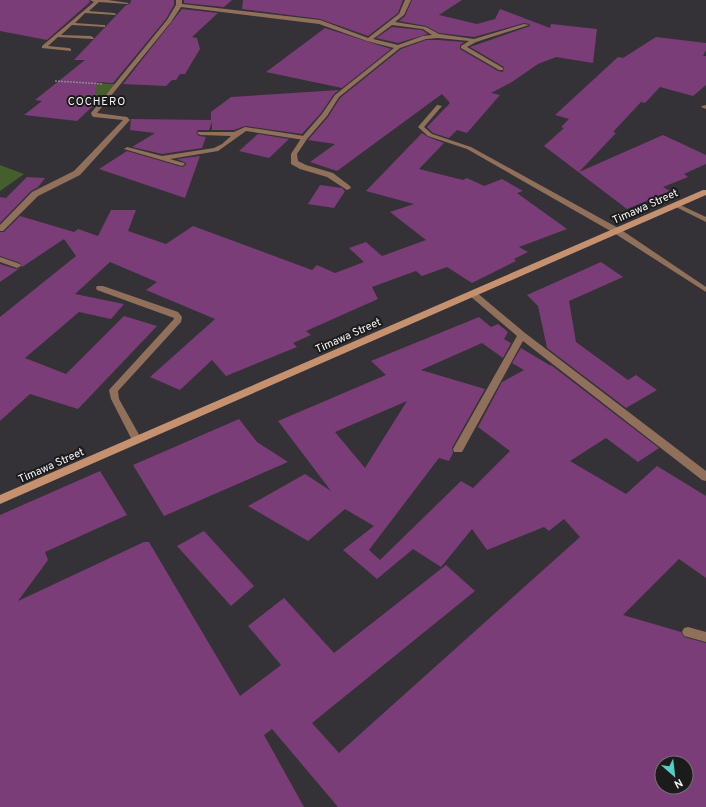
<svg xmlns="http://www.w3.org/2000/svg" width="706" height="807" font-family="Overpass,sans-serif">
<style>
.green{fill:#445e2d}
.building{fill:#7a3d77;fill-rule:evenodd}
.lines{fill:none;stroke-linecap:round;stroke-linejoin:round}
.path{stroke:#8b898c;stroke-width:1.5;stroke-dasharray:2 1;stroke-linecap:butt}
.lane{fill:#90705a;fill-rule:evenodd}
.street{fill:#90705a;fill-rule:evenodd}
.secondary{fill:#c5916f;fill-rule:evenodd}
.labels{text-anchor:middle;stroke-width:4;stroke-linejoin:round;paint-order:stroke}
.far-quarter-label{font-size:11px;letter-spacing:1px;fill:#f5f4f6;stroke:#1c1b1c}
.street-label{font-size:11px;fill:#f5f4f6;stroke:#1c1b1c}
</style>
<rect width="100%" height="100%" fill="#343236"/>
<path class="green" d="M94 83 115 84 101 100 81 99Z
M0 165 24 174 0 191Z"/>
<path class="building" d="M0 0H89L90 2 47 40 0 31Z
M131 0H174V5L166 19 113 83 97 82 93 106 77 121 24 115 42 101 35 100 85 60H74L126 5 130 4Z
M184 0H232L224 7 184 3Z
M243 0H403L398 13 368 36 320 19 242 9Z
M412 0H462L439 15 477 24 495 19 500 9 550 28 551 24 597 29 593 63 556 57 538 64 512 82 491 93 500 95 467 133 457 130 449 138 433 133 427 127 450 103 442 94 337 171 310 162 335 144 308 140 328 117 340 98 401 49 426 40H438L464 42 460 45V49L498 71 503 72 504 67 470 47 530 26 529 24 524 23 474 37 439 33 426 26 399 21 405 16Z
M182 9 218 13 192 37 197 38 200 49 185 74H180L176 80H172L166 86 123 84Z
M392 27 422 30 428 34 398 43 376 38Z
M325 28 391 49 342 88 266 72Z
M656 37 706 43V50L703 56H706V85L693 96 660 87 645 103 641 102 613 132 616 133 579 172 663 135 706 155V164L684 174 688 177 663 187 670 191 627 209 544 146 564 128 561 127 569 119 555 115 618 57 623 58Z
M339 90 334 94 321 113 302 134 245 126 234 130H212V122L209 130H198L196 133 199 136 206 137 202 148 162 154 132 147 155 133 130 130 131 119 211 120V112L231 97Z
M422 133 428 137 444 143 419 169 463 180 467 178 484 186 502 179 523 191 517 193 567 229 519 247 528 252 514 259 516 261 472 283 447 267 422 276 416 271 372 287 378 299 306 331 311 335 293 343 297 347 226 376 212 360 180 390 150 377 215 319 146 290 157 282 110 262 75 294 124 304 111 319 79 312 25 358 66 374 124 316 157 326 78 409 30 394 0 421V317L76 256 64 239 22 267 20 263 0 256V232H4L20 216 74 232 78 229 98 236 111 210H136L128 231 166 244 193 226 312 270 317 265 335 273 364 262 349 248 366 242 382 256 426 240 390 212 414 204 366 191Z
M258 134 289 139 269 158 239 151Z
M127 151 182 167 186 165V163L177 159 200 156 185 198 99 169Z
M27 177 45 178 38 187 31 191 0 223V197L6 198Z
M320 185 342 188 345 191 334 208 308 204Z
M601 262 623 277 569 301 576 342 628 380 636 375 657 390 626 408 547 348 538 306 527 295Z
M0 264 16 269 20 268 0 282Z
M479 317 491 327 498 324 508 332 504 339 511 343 503 358 482 343 421 370 485 389 452 448 453 453 449 461 439 458 369 550 380 560 461 481 473 488 510 451 478 427 502 382 524 370 512 363 521 348 551 366V365L659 448 638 462 606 438 570 461 626 494 657 466 706 496V578L679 559 623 615 681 632 684 637 706 643V807H338L272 729 264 735 304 807H0V515L100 471 127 515 45 552 48 560 18 601 144 542H149L240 696 281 665 248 626 284 598 334 653 446 565 475 591 312 723 339 753 580 537 564 519 549 531 544 527 487 550 472 529 441 567 413 549 377 579 343 550 374 526 345 509 308 541 248 506 305 474 331 491 278 421 386 375 371 361ZM407 401 365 468 335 432ZM662 763H686V787H662Z
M239 419 257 442 288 462 164 516 133 465Z
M204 531 254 586 231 606 177 546Z"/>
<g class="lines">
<path class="path" d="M55 81 103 84"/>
<path class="lane" d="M90 0H108L129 3 127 4 99 2 89 11 114 13 116 14V15L85 13 75 23 103 25H105V27L72 25 61 35 91 36 94 38 93 39 58 37 48 46 69 48 71 49V51L42 48V46L94 2Z
M437 105 442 106 424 127 432 134 471 147 620 229 706 287V292L614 233 467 149 428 136 418 127Z
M706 105V109L701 107 702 106Z
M245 127 304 136 307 138 304 140 246 131 218 151 170 159 184 163 185 164 182 166 124 149 127 147 162 156 214 148 222 144 231 136 200 135 197 133 198 132H234Z
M676 203 706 217V222L674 206V204Z
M0 257 20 264 21 266 17 268 0 262Z
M97 286H103L178 312 182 317 181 322 118 391 119 399 142 440 140 442H134L132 440 111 399 109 390 174 319V318L97 290 96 288Z
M688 627 706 632V642L684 636 682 632 684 628Z"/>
<path class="street" d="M176 0H182V4L320 20 368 38 399 14 405 0H411L404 15 395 22 426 27 439 34 474 39 524 24 529 25 476 42 467 47 503 68V70H499L461 48V46L469 41 438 38 426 39 400 48 339 97 327 116 307 139 297 154 298 161 306 165 333 173 350 186 351 188 347 190 327 177 300 169 291 164V154L302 137 322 114 335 95 394 48 367 41 319 24 181 7 171 22 97 113 127 117 130 120 129 121 80 175 38 196 3 231H0V225L32 192 74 171 123 120 94 117 92 116 91 113 167 20 176 5ZM392 25 423 29 432 35 423 36 398 45 373 39Z
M473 291 476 292 525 333 706 471V481L702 480 523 341 462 452H454L453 449 517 336 470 296 469 294 470 292Z"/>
<path class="secondary" d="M703 190H706V195L0 504V495Z"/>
</g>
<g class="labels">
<g class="far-quarter-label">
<text x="97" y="105">COCHERO</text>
</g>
<g class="street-label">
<text transform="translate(645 206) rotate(-24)" y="4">Timawa Street</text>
<text transform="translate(348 335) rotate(-24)" y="4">Timawa Street</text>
<text transform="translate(51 465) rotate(-24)" y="4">Timawa Street</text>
</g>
</g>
<g transform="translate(674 775) rotate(152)"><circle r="19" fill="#1c1b1c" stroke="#737273"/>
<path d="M0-3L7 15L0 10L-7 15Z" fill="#55cec5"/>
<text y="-6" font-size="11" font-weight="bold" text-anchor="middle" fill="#f5f4f6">N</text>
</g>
</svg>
